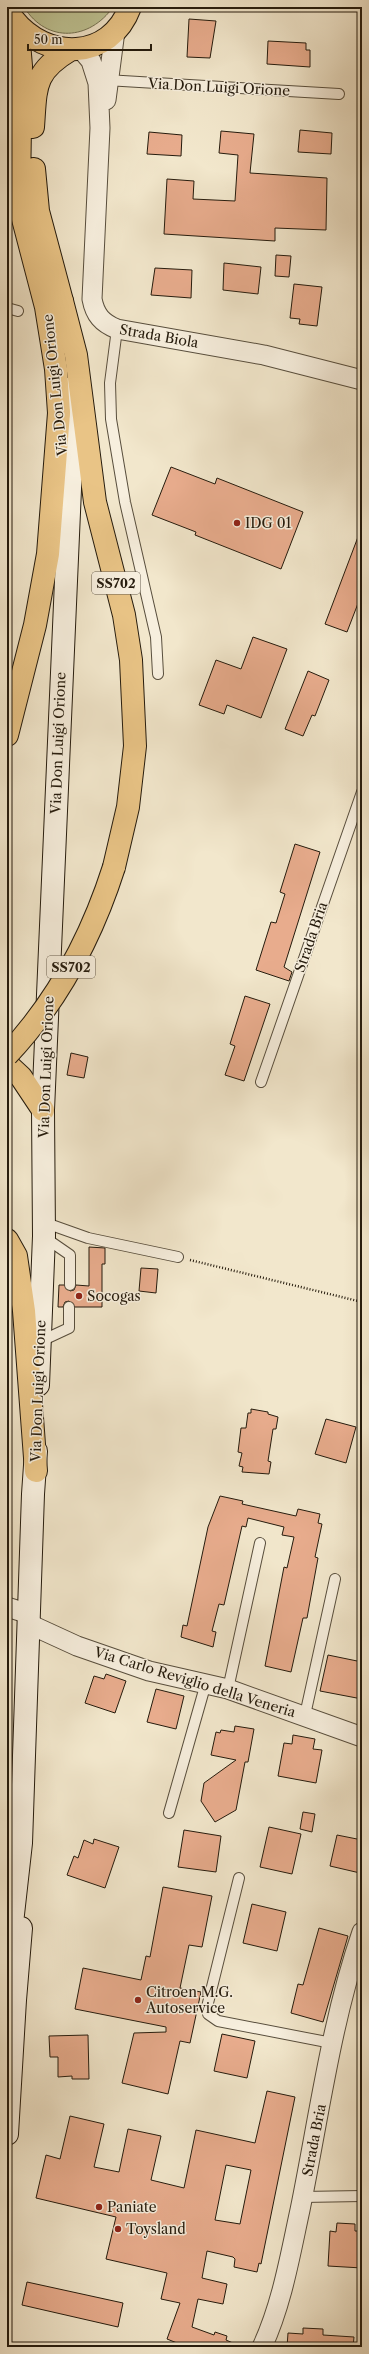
<svg xmlns="http://www.w3.org/2000/svg" width="369" height="2354" font-family="'Libre Caslon Text',serif">
<style>
.green{fill:#bfc494;stroke:#727050}
.building{fill:#e8ac8d;stroke:#251b0d;fill-rule:evenodd}
.lines{fill:none;stroke-linecap:round;stroke-linejoin:round}
.service-casing{stroke:#584e3d;stroke-width:12}
.minor-casing{stroke:#584e3d;stroke-width:21}
.secondary-casing{stroke:#251b0d;stroke-width:24}
.primary-casing{stroke:#251b0d;stroke-width:24}
.trunk-casing{stroke:#251b0d;stroke-width:24}
.path{stroke:#251b0d;stroke-width:2.5;stroke-dasharray:1 2;stroke-linecap:butt}
.service{stroke:#f7efde;stroke-width:10}
.minor{stroke:#f7efde;stroke-width:19}
.secondary{stroke:#f7efde;stroke-width:22}
.primary{stroke:#e9c486;stroke-width:22}
.trunk{stroke:#e9c486;stroke-width:22}
.trunk-bridge-casing{stroke:#251b0d;stroke-width:24;stroke-linecap:butt}
.trunk-bridge{stroke:#e9c486;stroke-width:22}
.poi-dot{fill:#8f2418;stroke:#f7efde;stroke-width:1.5}
.labels{text-anchor:middle;stroke-width:3;stroke-linejoin:round;paint-order:stroke}
.shield{fill:#f7efde;stroke:#645b4c;stroke-width:1}
.shield-label{font-size:13px;font-weight:bold;fill:#251b0d}
.street-label{font-size:14px;fill:#251b0d;stroke:#f7efde}
.poi-label{font-size:14px;fill:#251b0d;stroke:#f7efde;text-anchor:start}
</style>
<rect width="100%" height="100%" fill="#f2e7cc"/>
<filter id="stains"><feTurbulence type="fractalNoise" baseFrequency=".005" numOctaves="4"/><feColorMatrix values="0 0 0 0 .2 0 0 0 0 .09 0 0 0 0 .02 0 0 0 .5 -.17"/></filter>
<radialGradient id="worn" r=".72"><stop offset=".6" stop-color="#630" stop-opacity="0"/><stop offset="1" stop-color="#630" stop-opacity=".3"/></radialGradient>
<path class="green" d="M24 7H113C90 40 47 44 24 7Z"/>
<path class="building" d="M189 19 216 21 210 58 187 57Z
M268 41 306 43V50H310V67L267 64Z
M300 130 332 133 331 154 298 152Z
M221 131 254 134 250 173 327 178 326 230 275 228V241L164 234 167 179 194 181 193 199 235 201 238 155 219 153Z
M149 132 182 135 181 156 147 154Z
M276 255 291 256 289 277 275 276Z
M224 263 261 267 258 294 223 290Z
M155 268 192 270 191 298 151 295Z
M294 284 322 287 317 326 299 324 300 319 290 318Z
M171 467 215 484 217 478 303 512 281 569 195 535 196 532 152 515Z
M361 529 362 593 347 632 325 624Z
M253 637 287 649 261 718 227 705 224 714 199 705 216 660 241 669Z
M308 671 329 680 315 716 312 715 303 736 285 729Z
M295 844 320 852 284 967 292 972 289 981 256 970 271 922 276 923 285 894 280 892Z
M245 996 270 1004 244 1081 225 1075 235 1046 230 1044Z
M71 1053 88 1057 84 1078 67 1075Z
M89 1247 105 1248V1264H102V1307H75L69 1301 65 1302 63 1307H58L59 1285H64L70 1291 74 1290 76 1285 89 1286Z
M141 1268 158 1269 156 1293 139 1291Z
M251 1409 268 1412V1414L278 1417 276 1429H273L268 1461 271 1462 269 1474 242 1472 243 1467 239 1466 242 1453 238 1452 241 1428H246L248 1413H251Z
M326 1419 356 1427 346 1463 315 1454Z
M220 1496 243 1501 242 1504 296 1516 298 1509 320 1514 318 1523 322 1524 315 1557 318 1558 307 1618H303L291 1672 265 1666 284 1567 287 1568 294 1537 282 1535 284 1527 248 1518 246 1527 242 1526 224 1605 219 1604 212 1631 216 1632 213 1647 181 1637 183 1625 187 1626 208 1527Z
M328 1655 362 1662V1699L320 1691Z
M106 1674 126 1681 115 1713 85 1703 94 1676 104 1679Z
M156 1689 184 1696 176 1729 147 1722Z
M235 1726 254 1729 248 1762H245L236 1810 215 1822 201 1801 204 1783 236 1760 211 1755 216 1732 220 1733 221 1730 234 1732Z
M293 1735 315 1739 313 1749 322 1750 316 1783 278 1776 284 1743 292 1744Z
M303 1812 315 1814 312 1832 300 1829Z
M269 1827 301 1834 292 1874 260 1867Z
M184 1830 221 1836 216 1872 178 1867Z
M337 1835 362 1840 360 1873 330 1866Z
M94 1839 119 1847 105 1888 67 1875 74 1856 78 1858 84 1840 93 1844Z
M163 1887 212 1896 202 1947 189 1945 180 1988 201 1992 190 2043 180 2041 168 2094 122 2083 134 2033 166 2032V2027L75 2009 83 1968 141 1980 146 1956 150 1957Z
M252 1904 286 1912 277 1951 243 1943Z
M319 1928 348 1936 323 2022 291 2013 298 1984 303 1985Z
M222 2034 255 2041 247 2078 214 2071Z
M88 2035 89 2079H72V2076L58 2077V2057H50L49 2036Z
M267 2091 295 2097 261 2264 259 2263 257 2272 234 2267 235 2259 233 2257 207 2251 202 2278 227 2284 223 2304 198 2299 192 2327 214 2335 215 2332 227 2336 226 2340 242 2347H187L167 2339 180 2303 161 2299 167 2273 106 2259 116 2217 36 2198 46 2155 60 2159 70 2116 104 2124 94 2167 119 2172 128 2129 161 2136 151 2180 184 2188 196 2130 255 2143ZM226 2165 251 2170 240 2224 215 2220Z
M337 2223 355 2224V2231H362V2268L328 2266 330 2231 336 2232Z
M27 2282 123 2303 118 2327 22 2305Z
M303 2328 323 2329V2335L354 2337 353 2347H287L288 2333 303 2334Z"/>
<g class="lines">
<defs>
<path id="service" d="M106 80 339 94
M7 308 18 311
M117 329 110 383 111 419 125 502 156 637 158 674
M261 1082 362 792
M43 1222 88 1238 178 1257
M44 1237 70 1255V1285
M39 1342 69 1328V1307
M228 1689 260 1543
M305 1715 335 1579
M169 1813 206 1683
M239 1878 207 2007 208 2014 218 2021 332 2043
M302 2197 362 2196"/>
<path id="minor" d="M81 49 91 61 98 83 100 128 92 299C95 315 102 323 117 329L264 355 362 380
M106 100 115 31
M7 1607 29 1614
M29 1624 77 1646 149 1671 228 1689 362 1737
M262 2347C282 2304 290 2256 300 2210 319 2117 331 2022 362 1932"/>
<path id="secondary" d="M38 1385 44 1236 43 1110 73 420 72 388
M7 1948 10 1941 21 1843 33 1494 36 1451
M15 2000 21 1928
M7 2134 15 2000 9 1987"/>
<path id="primary" d="M11 16 19 43 21 66 19 188 23 219 46 307 56 369 59 413
M13 19C46 61 110 61 130 7
M33 127C36 87 33 72 70 50
M34 169 38 211 62 301"/>
<path id="trunk" d="M62 301 76 355 95 502 124 615 131 660 135 746 128 807 114 867
M7 735 35 625 48 554 59 413
M7 1064 21 1077 43 1110
M7 1240 16 1256 24 1311 36 1471"/>
</defs>
<use href="#service" class="service-casing"/>
<use href="#minor" class="minor-casing"/>
<use href="#secondary" class="secondary-casing"/>
<use href="#primary" class="primary-casing"/>
<use href="#trunk" class="trunk-casing"/>
<path class="path" d="M190 1260 362 1302"/>
<use href="#service" class="service"/>
<use href="#minor" class="minor"/>
<use href="#secondary" class="secondary"/>
<use href="#primary" class="primary"/>
<use href="#trunk" class="trunk"/>
<defs>
<path id="trunk-bridge" d="M7 1055C57 1002 92 936 114 867"/>
</defs>
<use href="#trunk-bridge" class="trunk-bridge-casing"/>
<use href="#trunk-bridge" class="trunk-bridge"/>
</g>
<g class="poi-dot">
<circle cx="237" cy="523" r="4"/>
<circle cx="79" cy="1296" r="4"/>
<circle cx="138" cy="2000" r="4"/>
<circle cx="99" cy="2207" r="4"/>
<circle cx="118" cy="2229" r="4"/>
</g>
<g class="labels">
<g class="shield">
<rect x="92" y="572" width="48" height="22" rx="3"/>
<rect x="47" y="956" width="48" height="22" rx="3"/>
</g>
<g class="shield-label">
<text x="116" y="588">SS702</text>
<text x="71" y="972">SS702</text>
</g>
<g class="street-label">
<text transform="translate(219 87) rotate(3)" y="5">Via Don Luigi Orione</text>
<text transform="translate(159 336) rotate(10)" y="5">Strada Biola</text>
<text transform="translate(55 385) rotate(-96)" y="5">Via Don Luigi Orione</text>
<text transform="translate(58 743) rotate(-88)" y="5">Via Don Luigi Orione</text>
<text transform="translate(311 937) rotate(-71)" y="5">Strada Bria</text>
<text transform="translate(46 1067) rotate(-88)" y="5">Via Don Luigi Orione</text>
<text transform="translate(38 1391) rotate(-88)" y="5">Via Don Luigi Orione</text>
<text transform="translate(195 1682) rotate(17)" y="5">Via Carlo Reviglio della Veneria</text>
<text transform="translate(314 2140) rotate(-79)" y="5">Strada Bria</text>
</g>
<g class="poi-label">
<text x="245" y="528">IDG 01</text>
<text x="87" y="1301">Socogas</text>
<text x="146" y="1997">Citroen M.G.<tspan x="146" dy="16">Autoservice</tspan></text>
<text x="107" y="2212">Paniate</text>
<text x="126" y="2234">Toysland</text>
</g>
</g>
<rect width="369" height="2354" fill="none" stroke="#f2e7cc" stroke-width="24"/>
<rect x="8" y="8" width="353" height="2338" fill="none" stroke="#251b0d" stroke-width="2"/>
<rect x="12" y="12" width="345" height="2330" fill="none" stroke="#251b0d"/>
<path d="M28 44v6h123v-6" fill="none" stroke="#251b0d" stroke-width="2"/>
<text x="34" y="44" font-size="12" fill="#251b0d" stroke="#f7efde" stroke-width="3" paint-order="stroke">50 m</text>
<rect width="100%" height="100%" filter="url(#stains)"/>
<rect width="100%" height="100%" fill="url(#worn)"/>
</svg>
